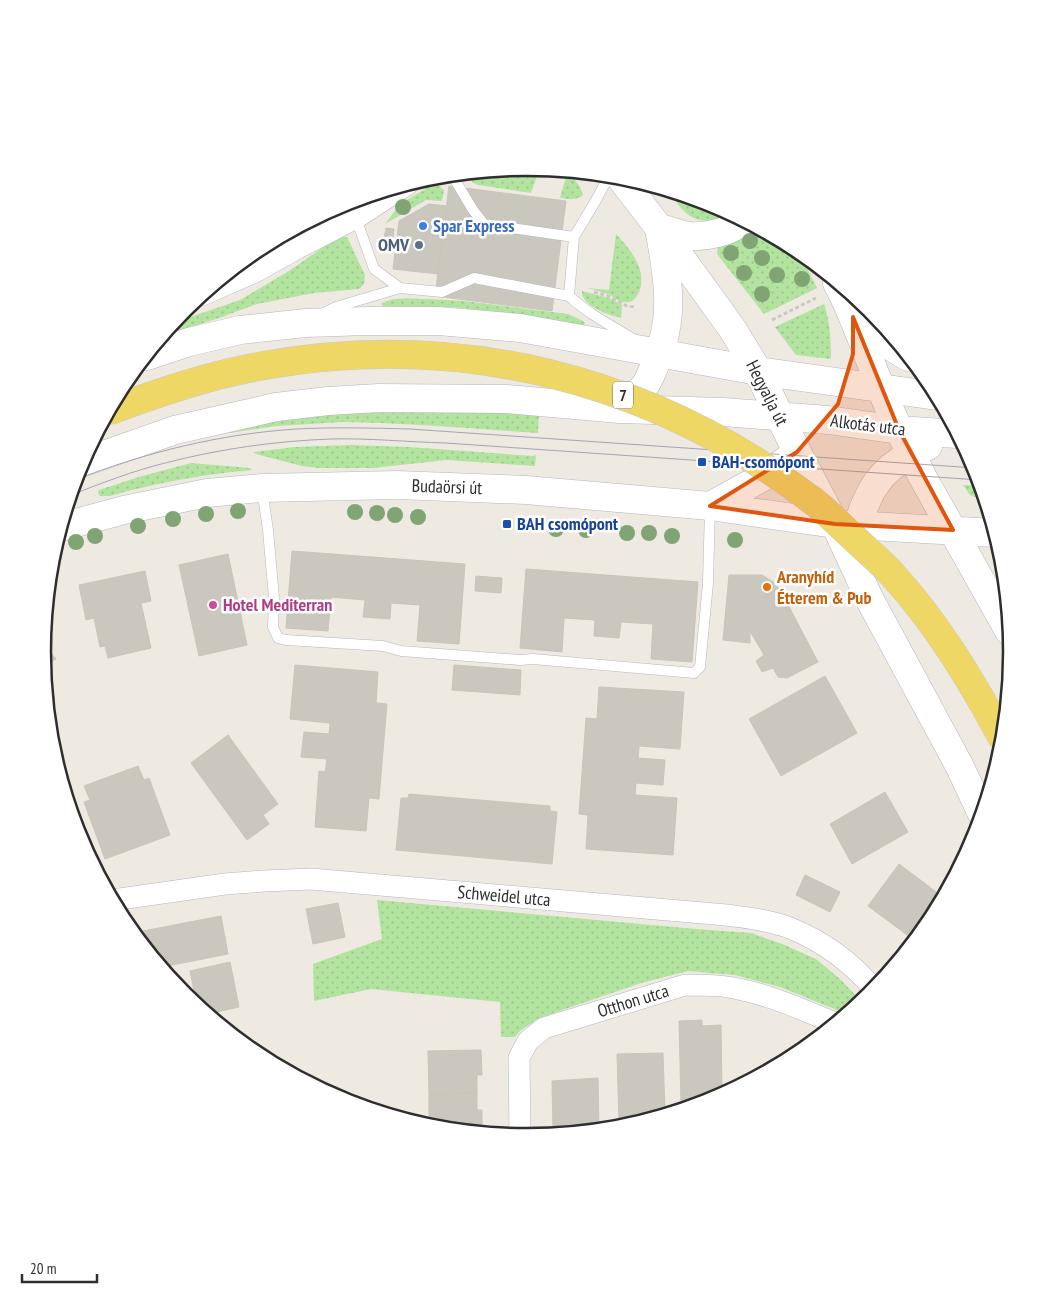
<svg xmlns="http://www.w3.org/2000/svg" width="1054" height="1304" font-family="'PT Sans Narrow',sans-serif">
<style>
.grass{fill:url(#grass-dots)}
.building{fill:#cac7bf;stroke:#cac5ba}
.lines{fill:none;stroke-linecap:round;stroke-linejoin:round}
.lane-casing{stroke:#b4b6c0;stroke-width:11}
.street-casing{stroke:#b4b6c0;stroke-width:22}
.secondary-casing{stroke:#b4b6c0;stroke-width:29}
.path{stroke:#c9c9c9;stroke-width:3;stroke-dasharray:4 2.5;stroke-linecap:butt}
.lane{stroke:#fff;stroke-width:10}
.street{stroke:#fff;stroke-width:21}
.secondary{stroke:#fff;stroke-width:28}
.tram{stroke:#a3a5b7;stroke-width:1}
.primary-bridge-casing{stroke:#c9c9c9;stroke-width:29;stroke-linecap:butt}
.primary-bridge{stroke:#efd766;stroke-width:28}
.tree{fill:#81a475}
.marked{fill:#df570e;fill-opacity:0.2;stroke:#df570e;stroke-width:4;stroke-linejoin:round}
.shop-dot{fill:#3f7fe0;stroke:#fff;stroke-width:2}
.service-dot{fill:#5c6f8a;stroke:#fff;stroke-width:2}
.transit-dot{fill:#1a4fb4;stroke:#fff;stroke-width:2}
.food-dot{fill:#e8710a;stroke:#fff;stroke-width:2}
.hotel-dot{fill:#d1479c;stroke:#fff;stroke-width:2}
.labels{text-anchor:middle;stroke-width:5;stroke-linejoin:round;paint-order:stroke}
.shield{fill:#fff;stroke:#6d6d6d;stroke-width:1}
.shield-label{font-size:16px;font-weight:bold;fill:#2e2e2e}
.shop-label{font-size:18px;font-weight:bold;fill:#366cbe;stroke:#fff;text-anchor:start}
.service-label{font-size:18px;font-weight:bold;fill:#4e5e75;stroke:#fff;text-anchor:end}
.street-label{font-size:18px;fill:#2e2e2e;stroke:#fff}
.transit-label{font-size:18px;font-weight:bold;fill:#164399;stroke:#fff;text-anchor:start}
.food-label{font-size:18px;font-weight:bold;fill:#c56008;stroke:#fff;text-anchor:start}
.hotel-label{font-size:18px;font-weight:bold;fill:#b23c85;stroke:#fff;text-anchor:start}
.rim{fill:none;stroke:#2e2e2e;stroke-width:2.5}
</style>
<defs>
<pattern id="grass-dots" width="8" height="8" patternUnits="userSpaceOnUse" patternTransform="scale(1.25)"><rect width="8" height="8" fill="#b2e39f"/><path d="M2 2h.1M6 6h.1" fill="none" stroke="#99c389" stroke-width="1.8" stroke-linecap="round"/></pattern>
</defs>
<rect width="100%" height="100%" fill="#eee9e1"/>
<path class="grass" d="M527 168 568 171 580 187 583 195C575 201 569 199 560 198L566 177 538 173 531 193 478 185 472 182 469 173Z
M432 185 439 186 444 190 442 201 426 200 385 224 400 204Z
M668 191 713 204 732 215C718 222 699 224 686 213 679 207 674 198 668 191Z
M753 226 798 250 817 288 764 314 717 254 718 246Z
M616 234C630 249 648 270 639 292 637 297 633 302 628 302 621 303 615 298 610 295 603 292 595 290 587 288L609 290Z
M338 237H347L365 275 364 284 359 289 314 293 257 304 219 318 163 336 173 323 240 300 289 271Z
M582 291 609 298 622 305 621 318C609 315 581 306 582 291Z
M428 299 464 301 568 314 583 321 585 323 584 325 520 315 454 307 383 306 381 304C393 296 414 299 428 299Z
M824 304C830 322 831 340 831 359L796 355 775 327Z
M400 407 539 414 538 433 438 426 382 423 343 422 276 426 208 436 228 425Z
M351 445 408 447 533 456 536 455 535 466 446 460 373 468H319L302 466 256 454 253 452 295 447Z
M191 463 250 468 252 470C204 474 156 483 110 496H100L98 493 99 490 139 477Z
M963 485 981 486 985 502 970 495Z
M377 900 696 929 751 933 782 944 816 959 840 979 861 1001 846 1014 837 1010 780 987 735 975 688 971 641 983 539 1018 520 1031 515 1037H501L500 1002 371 989 314 1001 313 964 382 939Z"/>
<path class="building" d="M449 186 566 201 552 311 435 296Z
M429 204 447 206 438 274 393 269 399 221Z
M386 228 394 229 393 239 384 238Z
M292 551 465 564 459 644 417 641 420 605 391 603 390 619 363 617 365 600 331 597 328 631 286 628Z
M228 554 247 645 199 656 179 565Z
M526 569 698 582 692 662 651 659 653 624 621 622 619 638 594 636 595 620 564 618 562 652 520 648Z
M145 571 151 601 141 603 151 648 108 658 105 646 100 647 94 618 86 620 79 585Z
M729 575H762L775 583 783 595 818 662 787 678 778 677 773 668 762 672 756 661 764 655 750 631V643L723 640Z
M476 576 502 578 501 593 475 591Z
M43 643 56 659 44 667 43 652Z
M295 665 378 672 376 703 387 704 379 799 369 798 366 831 315 827 319 771 325 772 327 759 301 757 304 732 329 734 330 723 290 719Z
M454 665 521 670 520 695 452 690Z
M825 676 857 733 781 776 749 719Z
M599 687 684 692 680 749 639 746 638 758 665 760 663 785 636 783 635 795 677 798 673 855 586 849 588 815 579 814 586 718 597 719Z
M228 735 278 804 263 815 269 824 247 840 191 763Z
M138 766 144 780 149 778 170 835 105 859 84 802 90 800 84 786Z
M885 792 908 832 852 864 830 824Z
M409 794 550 806V811L557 812 552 864 396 850 401 798H408Z
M899 864 943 897 932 917 914 940 868 906Z
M805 875 840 892 830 912 796 895Z
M338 903 345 937 313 944 306 909Z
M221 916 228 954 162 967 146 948 143 931Z
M230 962 239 1007 208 1014 197 1005 190 971Z
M702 1020V1026L721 1025 722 1094 717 1097 695 1098V1103H681L679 1021Z
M481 1050 482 1075H477V1093L429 1094 428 1051Z
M663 1053 665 1114 643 1121H619L617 1054Z
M749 1072H764L749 1080Z
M598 1078 599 1129H553L552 1081Z
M477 1093V1110H482V1132L429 1126V1094Z"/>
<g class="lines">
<defs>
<path id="lane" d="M452 175 473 210 484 224 574 237 595 202 609 176
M356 218 374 269 400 288
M569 296 574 237
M322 314 336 307 400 288 442 292 474 278 569 296C588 314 612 326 635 340
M262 489 268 530 274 598 273 627 278 638 286 640 383 646 401 651 520 660 533 659 694 673 700 667 708 583 710 507"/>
<path id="street" d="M202 295 255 272 298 248 356 218 408 184
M113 900 225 884 264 881 311 879 726 915C747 918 770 920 790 928 822 941 852 963 874 989
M520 1136 519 1058 528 1041 544 1028 685 985C704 985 724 985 743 990 775 997 805 1011 835 1023"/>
<path id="secondary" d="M620 177 659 228 721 313 733 330 758 371 797 452 835 524 870 600 960 767 982 814
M659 228C669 230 680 235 690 236 708 237 729 232 743 221
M837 283C855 316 866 352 880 386 892 417 907 447 922 476L1009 631
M854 318 872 335 908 357
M147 356 189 342 240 330 306 323 367 321H439L520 328 758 371 937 396
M620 409C628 402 636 396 643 388 648 383 651 374 654 367 675 321 669 283 660 234
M81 463 175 430 228 418 276 407 328 401 379 398 506 399 620 409 723 412 828 420 899 430 957 434
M710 506 763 477 788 459
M61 527 124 510 207 493 262 488 397 485 526 490 710 506 835 524 995 533
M861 542C860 537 859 531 859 526 860 517 863 508 867 500 879 472 900 458 928 446"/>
</defs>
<use href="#lane" class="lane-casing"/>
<use href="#street" class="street-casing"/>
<use href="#secondary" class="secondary-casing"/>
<path class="path" d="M594 292 608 296 627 306 635 307
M772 320 816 298"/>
<use href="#lane" class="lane"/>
<use href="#street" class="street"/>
<use href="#secondary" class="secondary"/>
<path class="tram" d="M75 480C146 452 221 434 296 429 334 427 372 428 410 429L975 468
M71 495C102 483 133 471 165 463 219 449 275 441 331 439 369 438 407 442 446 443L979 480"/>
<defs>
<path id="primary-bridge" d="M109 411C159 392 209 375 261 366 458 330 650 378 809 498 825 509 838 524 853 537 865 549 879 560 891 573 937 623 971 680 1003 739"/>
</defs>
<use href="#primary-bridge" class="primary-bridge-casing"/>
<use href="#primary-bridge" class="primary-bridge"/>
</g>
<g class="tree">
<circle cx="403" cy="207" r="8"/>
<circle cx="750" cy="241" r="8"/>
<circle cx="731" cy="253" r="8"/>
<circle cx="762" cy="258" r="8"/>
<circle cx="744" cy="273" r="8"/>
<circle cx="777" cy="275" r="8"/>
<circle cx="802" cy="279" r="8"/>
<circle cx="762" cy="294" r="8"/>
<circle cx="238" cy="511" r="8"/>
<circle cx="355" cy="512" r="8"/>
<circle cx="377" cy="513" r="8"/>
<circle cx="206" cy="514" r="8"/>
<circle cx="395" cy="515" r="8"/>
<circle cx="418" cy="517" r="8"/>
<circle cx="173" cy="519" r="8"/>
<circle cx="138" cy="526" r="8"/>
<circle cx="556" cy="529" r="8"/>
<circle cx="586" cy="530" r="8"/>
<circle cx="627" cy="533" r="8"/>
<circle cx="649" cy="533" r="8"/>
<circle cx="95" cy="536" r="8"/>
<circle cx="672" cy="536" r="8"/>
<circle cx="735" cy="540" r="8"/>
<circle cx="76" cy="542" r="8"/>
</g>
<path class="marked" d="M853 317 899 430 953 530 835 524 710 506 797 452 838 404 853 354Z"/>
<circle class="shop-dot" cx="423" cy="226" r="5"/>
<circle class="service-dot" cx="419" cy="245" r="5"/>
<g class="transit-dot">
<rect x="697" y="457" width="10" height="10" rx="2.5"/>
<rect x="502" y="519" width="10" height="10" rx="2.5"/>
</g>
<circle class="food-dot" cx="767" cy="587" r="5"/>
<circle class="hotel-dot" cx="213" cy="605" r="5"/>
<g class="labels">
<rect class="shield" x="613" y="381.5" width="20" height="27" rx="4"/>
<g class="shield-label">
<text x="623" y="401">7</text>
</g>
<g class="shop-label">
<text x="433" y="232">Spar Express</text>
</g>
<g class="service-label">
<text x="409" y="251">OMV</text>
</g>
<g class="street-label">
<text transform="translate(767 393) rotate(63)" y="6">Hegyalja út</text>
<text transform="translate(868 425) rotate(7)" y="6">Alkotás utca</text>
<text transform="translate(447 487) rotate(2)" y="6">Budaörsi út</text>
<text transform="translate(504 896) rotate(5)" y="6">Schweidel utca</text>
<text transform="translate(633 1001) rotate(-17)" y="6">Otthon utca</text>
</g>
<g class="transit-label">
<text x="712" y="468">BAH-csomópont</text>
<text x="517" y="530">BAH csomópont</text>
</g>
<g class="food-label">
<text x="777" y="583">Aranyhíd<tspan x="777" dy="21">Étterem &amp; Pub</tspan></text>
</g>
<g class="hotel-label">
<text x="223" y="611">Hotel Mediterran</text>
</g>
</g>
<path d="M0 0H1054V1304H0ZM51 652a476 476 0 1 1 952 0a476 476 0 1 1-952 0Z" fill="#fff" fill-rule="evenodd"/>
<path class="rim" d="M51 652a476 476 0 1 1 952 0a476 476 0 1 1-952 0Z"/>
<path d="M22 1274v8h75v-8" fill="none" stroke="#2e2e2e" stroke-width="2.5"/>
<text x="30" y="1274" font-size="15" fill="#2e2e2e" stroke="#ffffff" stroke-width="4" paint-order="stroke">20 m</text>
</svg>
